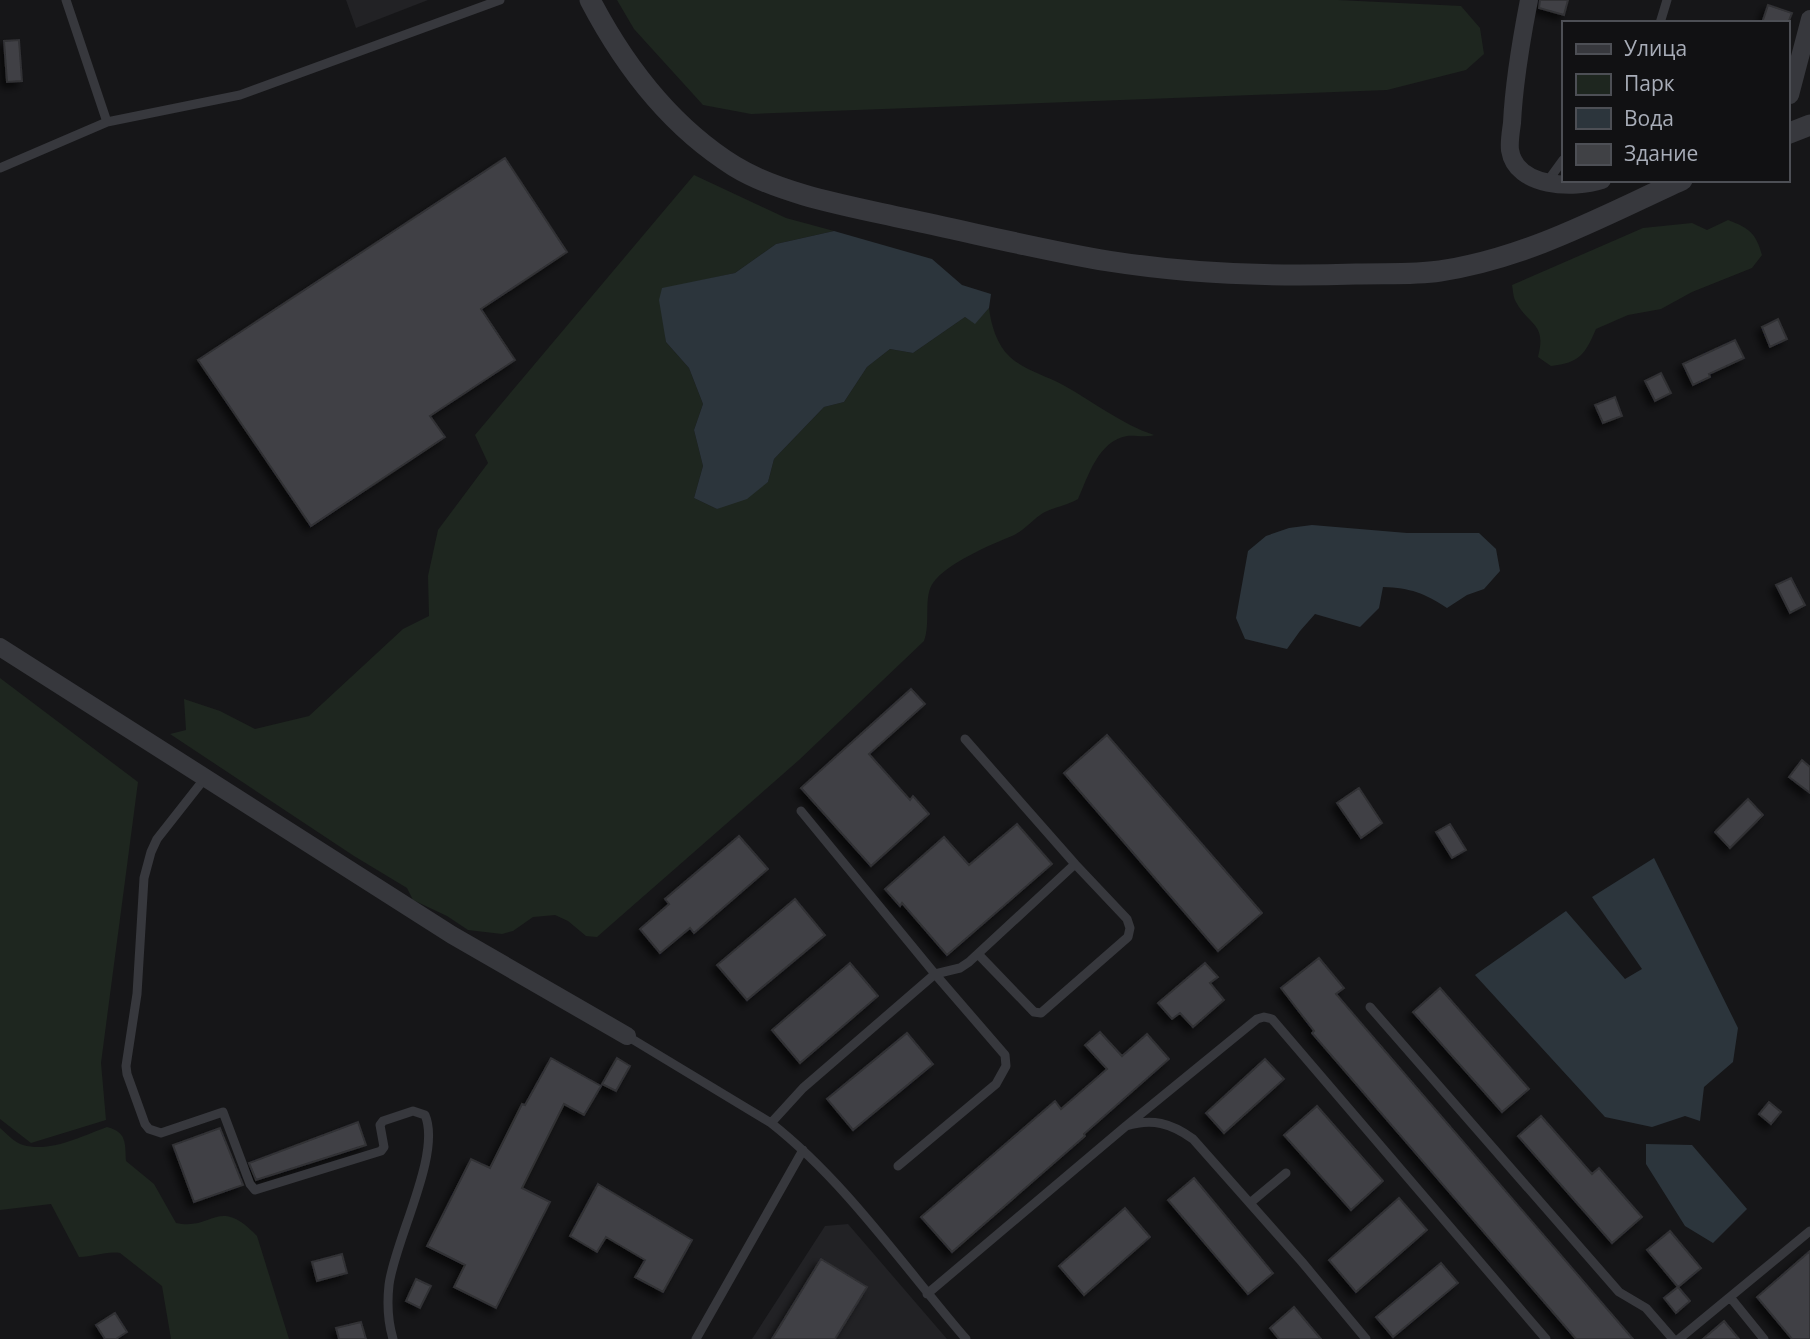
<svg xmlns="http://www.w3.org/2000/svg" width="1810" height="1339" font-family="'Open Sans',sans-serif">
<style>
.built{fill:#222225}
.green{fill:#1e261f}
.water{fill:#2c353c}
.building{fill:#404145;stroke:#303034;stroke-width:2;filter:url(#shadow)}
.lines{fill:none;stroke-linecap:round;stroke-linejoin:round}
.service{stroke:#37383d;stroke-width:9}
.minor{stroke:#37383d;stroke-width:18}
.tertiary{stroke:#37383d;stroke-width:21}
</style>
<defs>
<filter id="shadow"><feDropShadow dx="-5" dy="5" stdDeviation="3.5" flood-color="#0009"/></filter>
</defs>
<rect width="100%" height="100%" fill="#161618"/>
<path class="built" d="M346 0H428L356 28Z
M848 1224 947 1339H752L825 1226Z"/>
<path class="green" d="M617 0H1338L1461 6 1480 28 1484 54 1466 70 1387 90 751 114 703 105 634 29Z
M694 175 786 218 834 231 776 244 735 273 662 289 666 342 689 368 703 404 694 430 703 466 694 498 717 509 768 482 774 459 824 407 844 402 867 367 890 349 913 353 965 317 975 323 989 308C991 325 997 345 1010 357 1024 370 1046 376 1063 385 1094 402 1121 424 1154 435 1143 438 1136 435 1127 436 1098 441 1088 477 1078 499 1066 506 1054 507 1043 513 1032 520 1024 531 1012 536 990 545 947 563 933 583 923 597 931 623 924 641L799 760 597 937 586 936 568 921 555 915 533 917 513 931 502 934 468 930 447 916 413 900 407 888 354 856 170 734 186 730 184 699 220 711 255 729 309 716 403 629 429 616 428 576 438 530 488 463 475 435Z
M1728 220C1749 228 1756 233 1762 255L1752 268 1692 292 1661 309 1628 315 1596 329C1585 354 1580 363 1551 366L1538 357C1547 323 1529 326 1516 302 1513 297 1513 290 1512 285L1643 228 1692 223 1707 230Z
M0 678 138 782 101 1063 106 1120 31 1143 0 1119Z
M107 1127C127 1132 125 1143 126 1161L154 1184 176 1223C214 1231 218 1195 257 1236L289 1339H171L162 1286 120 1253C106 1251 93 1257 79 1257L51 1204 0 1210V1128C7 1134 14 1142 23 1145 50 1153 82 1136 107 1127Z"/>
<path class="water" d="M834 231 932 259 962 285 991 294 989 308 975 324 965 317 913 353 890 349 867 367 844 402 824 407 774 459 768 482 747 499 717 509 694 498 703 466 694 430 703 404 689 368 666 342 659 300 662 288 735 273 776 244Z
M1312 525 1407 533H1479L1496 549 1500 571 1484 589 1467 595 1447 608C1424 593 1411 588 1383 587L1379 608 1360 627 1315 614 1300 631 1287 649 1245 639 1236 618 1248 551 1266 536 1289 528Z
M1654 858 1738 1028 1733 1062 1704 1087 1700 1121 1685 1116 1652 1127 1605 1117 1475 975 1566 911 1625 979 1642 969 1592 897Z
M1646 1144 1692 1145 1747 1209 1713 1243 1685 1226 1646 1164Z"/>
<path class="building" d="M1540 0H1568L1564 15 1539 8Z
M1768 5 1792 13 1788 23H1762Z
M19 40 22 81 7 82 4 41Z
M505 158 567 252 481 309 515 360 430 416 445 437 311 526 198 360Z
M1778 319 1787 339 1770 347 1762 327Z
M1735 340 1744 358 1709 374 1710 377 1693 385 1683 364Z
M1661 373 1671 393 1655 401 1645 381Z
M1615 397 1622 416 1603 423 1595 405Z
M1791 578 1805 605 1790 613 1776 585Z
M911 689 925 704 869 754 910 800 913 796 929 814 871 866 801 788Z
M1107 735 1262 913 1218 951 1064 773Z
M1802 760 1810 767V793L1789 777Z
M1359 788 1382 823 1361 838 1337 803Z
M1748 799 1763 815 1730 848 1715 832Z
M1017 824 1052 864 947 955 902 903 900 906 885 889 944 837 969 865Z
M1450 824 1466 850 1452 858 1436 832Z
M739 836 768 869 694 933 690 928 660 953 640 929 669 904 665 899Z
M795 899 825 935 747 1000 717 965Z
M1319 958 1344 988 1336 994 1633 1339H1576L1312 1033 1314 1031 1281 988Z
M850 963 878 996 800 1063 772 1030Z
M1205 963 1218 977 1210 983 1224 1000 1193 1027 1180 1013 1172 1019 1158 1003Z
M1440 988 1529 1089 1502 1112 1413 1012Z
M1100 1032 1122 1056 1147 1034 1169 1059 1084 1134 1085 1136 952 1252 921 1217 1055 1101 1061 1109 1107 1069 1085 1045Z
M907 1033 933 1064 853 1130 827 1099Z
M551 1058 601 1086 584 1115 564 1104 522 1188 550 1202 496 1308 454 1287 465 1265 427 1246 471 1159 490 1168 522 1104 525 1105Z
M617 1058 630 1066 616 1091 602 1084Z
M1265 1059 1284 1079 1224 1133 1206 1113Z
M1769 1102 1781 1112 1771 1124 1759 1114Z
M1317 1106 1383 1181 1351 1210 1284 1135Z
M1541 1116 1592 1174 1599 1168 1642 1217 1612 1243 1518 1136Z
M358 1122 366 1145 256 1180 249 1163Z
M220 1128 243 1185 194 1202 173 1145Z
M1194 1178 1273 1273 1248 1294 1168 1200Z
M598 1184 692 1240 663 1292 635 1277 645 1260 606 1237 597 1252 570 1236Z
M1399 1198 1427 1230 1356 1292 1329 1260Z
M1125 1208 1150 1237 1084 1295 1059 1266Z
M1670 1231 1701 1268 1678 1287 1647 1250Z
M1810 1251V1339H1792L1757 1297Z
M342 1254 347 1273 317 1281 312 1262Z
M821 1259 867 1287 835 1339H772Z
M1441 1263 1458 1283 1393 1337 1376 1317Z
M416 1279 431 1286 420 1308 406 1301Z
M1678 1287 1690 1301 1676 1313 1664 1298Z
M1294 1307 1321 1339H1279L1270 1328Z
M115 1313 127 1332 116 1339H105L96 1325Z
M1724 1321 1739 1339H1703Z
M361 1322 366 1339H339L336 1328Z"/>
<g class="lines">
<path class="service" d="M66 0 107 122
M1660 23 1667 0
M0 168 107 122 240 95 500 0
M1547 182 1563 160
M205 778 157 839 151 852 144 878 137 994 126 1066 127 1074 145 1124 149 1129 161 1133 223 1112 250 1184 255 1190 381 1151 384 1147 380 1125 383 1121 413 1111 425 1115C442 1154 394 1242 389 1285 387 1303 388 1322 393 1339
M978 954 1034 1012 1041 1013 1128 937 1130 928 1127 919 1075 864
M935 974 960 968 969 962 1075 864 965 739
M1370 1007 1619 1292 1646 1308 1673 1339
M627 1036 771 1123C846 1182 904 1267 966 1339
M771 1123 803 1088 935 974 801 811
M1126 1126 1257 1019 1264 1017 1272 1019 1546 1339
M898 1166 996 1084 1006 1066 1005 1055 935 974
M1250 1203 1286 1173
M927 1294 1126 1126C1152 1118 1171 1123 1193 1139L1302 1262 1366 1339
M1730 1297 1764 1339
M696 1339 803 1150
M1679 1339 1810 1231"/>
<path class="minor" d="M1529 0C1521 41 1514 81 1512 123 1511 131 1509 141 1510 150 1516 188 1574 189 1602 180
M1790 95 1810 19
M0 647 452 935 627 1036"/>
<path class="tertiary" d="M590 0C625 67 670 126 734 166 781 195 854 207 907 219 974 233 1041 250 1108 261 1190 274 1273 277 1356 274 1383 273 1413 275 1440 271 1527 258 1603 216 1682 180
M1787 134 1810 125"/>
</g>
<rect x="1562" y="21" width="228" height="161" fill="#111113" stroke="#4d4f55" stroke-width="2"/>
<rect x="1576" y="44" width="35" height="10" fill="#37383d" stroke="#4d4f55" stroke-width="2"/>
<text x="1624" y="56" font-size="21" fill="#a8adb8">Улица</text>
<rect x="1576" y="74" width="35" height="21" fill="#1e261f" stroke="#4d4f55" stroke-width="2"/>
<text x="1624" y="91" font-size="21" fill="#a8adb8">Парк</text>
<rect x="1576" y="108" width="35" height="21" fill="#2c353c" stroke="#4d4f55" stroke-width="2"/>
<text x="1624" y="126" font-size="21" fill="#a8adb8">Вода</text>
<rect x="1576" y="144" width="35" height="21" fill="#404145" stroke="#4d4f55" stroke-width="2"/>
<text x="1624" y="161" font-size="21" fill="#a8adb8">Здание</text>
</svg>
